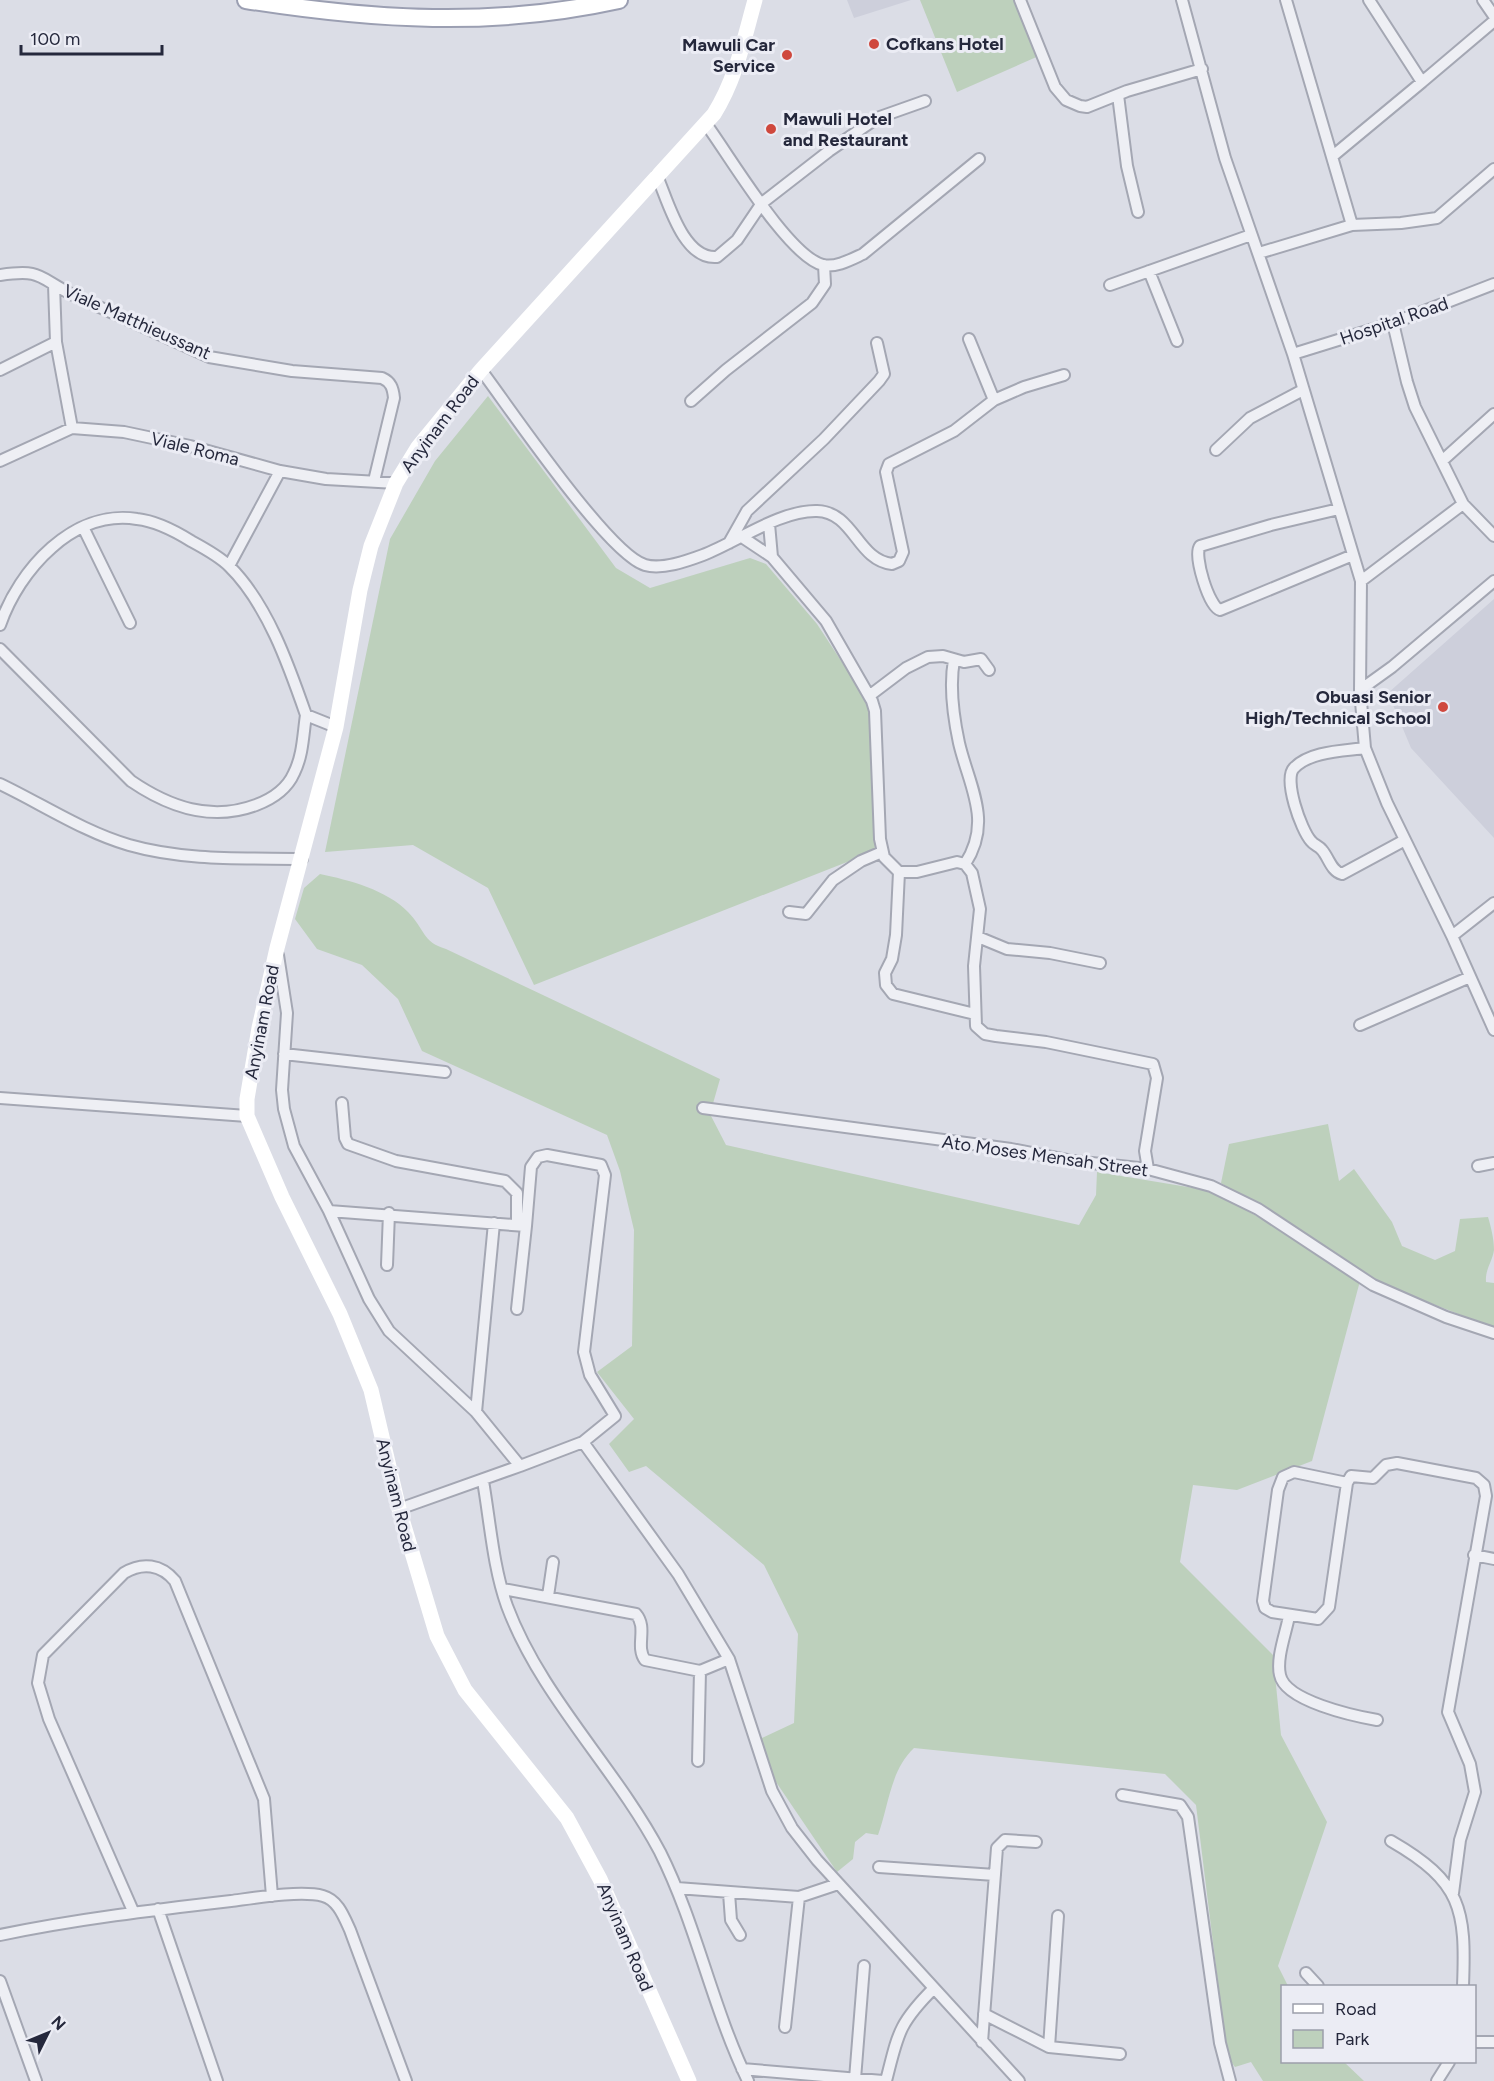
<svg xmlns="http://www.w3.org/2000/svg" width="1494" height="2081" font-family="Figtree,sans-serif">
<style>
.built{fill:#cdcfdb}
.green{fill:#bdd0bc}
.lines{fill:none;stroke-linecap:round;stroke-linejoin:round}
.street-casing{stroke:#a4a7b3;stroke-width:14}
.primary-casing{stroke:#9b9fb2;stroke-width:20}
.street{stroke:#eeeff4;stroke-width:10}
.secondary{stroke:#fff;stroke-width:15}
.primary{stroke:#fff;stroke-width:16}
.poi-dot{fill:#cf483d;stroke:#ebecf4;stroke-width:2}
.labels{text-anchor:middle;stroke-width:6;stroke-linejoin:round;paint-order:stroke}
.poi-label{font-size:18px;font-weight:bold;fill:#25283c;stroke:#ebecf4;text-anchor:start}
.street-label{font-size:18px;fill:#25283c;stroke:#ebecf4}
</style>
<rect width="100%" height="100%" fill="#dbdde6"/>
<path class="built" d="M847 0H911L854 18Z
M1494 599V838L1411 748 1388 693Z"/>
<path class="green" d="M920 0H1019L1041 55 957 92Z
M488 396 616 568 650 588 750 558 766 564 817 624 870 705 875 851 534 985 488 888 413 845 325 852 390 539 435 461Z
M320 874C349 880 387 890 408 912 425 929 422 942 446 949L720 1079 710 1114 726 1145 1079 1225 1096 1195 1097 1172 1212 1191 1276 1227 1360 1281 1312 1461 1237 1490 1193 1485 1180 1562 1273 1655 1281 1735 1327 1822 1278 1966 1288 1986H1282V2062H1344L1364 2081H1263L1251 2062 1235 2067 1227 2056 1196 1805 1165 1774 914 1748C890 1771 889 1805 878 1835L866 1833 855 1842 853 1859 837 1872 776 1782 760 1739 794 1723 798 1634 764 1565 646 1466 629 1472 609 1444 634 1419 597 1372 632 1346 634 1230 620 1171 607 1135 422 1051 398 999 362 965 317 949 295 919 304 888Z
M1328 1124 1339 1181 1354 1169 1392 1222 1402 1246 1435 1260 1455 1251 1460 1219 1488 1217C1491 1227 1494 1239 1494 1250 1492 1263 1485 1269 1486 1282L1494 1283V1328L1377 1282 1221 1183 1229 1144Z"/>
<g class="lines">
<defs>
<path id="street" d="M1020 0 1055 87 1066 100 1080 106 1087 107 1127 91 1202 69
M1182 0 1225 158 1293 354 1361 581 1360 690 1365 748 1387 803 1452 936
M1369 0 1422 82 1494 21
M1483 0 1494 16
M1118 95 1127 166 1138 212
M706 124C729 155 788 256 823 265 836 268 852 259 863 254L979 159
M1334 155 1422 82
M657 176C668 201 683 260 717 257L737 240 762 203 829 151 877 118 925 101
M1352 225 1401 223 1437 218 1494 169
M1259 253 1352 225 1286 0
M1149 271 1177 341
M0 275C43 269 37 277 73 295L209 357 292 371 382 378C391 382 393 388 394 398L374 481
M54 285 56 342 72 428
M1110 285 1251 235
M1393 323 1407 382 1415 407 1463 504 1494 536
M1293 354 1393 323 1494 284
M0 370 56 342
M481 370C509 407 608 554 645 565 662 570 687 561 703 555 737 542 780 510 817 511 854 512 857 560 892 564L899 561 903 552 886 472 889 464 954 431 994 400 969 339
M994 400 1024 387 1064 375
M691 401 726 370 812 303 825 284 824 265
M1216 450 1250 418 1303 390
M1443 460 1494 414
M0 461 72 428 124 432 190 446 280 471 326 479 396 483
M1339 509 1271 525 1200 546C1193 555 1209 607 1220 610L1353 555
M769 524 772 557
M83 527 130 623
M742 537 772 557 826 621 872 701 875 711 880 839 884 857 899 872H917L957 862 965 864 972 873 980 909 974 966 976 1026 985 1034 996 1036 1046 1042 1153 1064 1157 1078 1145 1151 1148 1169
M729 543 747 511 824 439 879 381 884 374 877 343
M229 566 280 471
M1361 581 1463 504
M0 625C19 570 73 509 137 519 156 521 175 531 191 541 204 548 219 556 229 566 267 603 289 666 306 715L336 727
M0 649 131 781C169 807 211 822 256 805 272 799 287 789 294 773 303 755 303 735 306 715
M954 660C949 687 953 715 959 743 969 786 993 821 965 864
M1360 690 1392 667 1494 581
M869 696 906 668 928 657 943 656 964 662 981 659 989 670
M1365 748C1344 751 1310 751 1294 768 1283 779 1301 830 1311 841 1314 845 1319 846 1322 850 1329 858 1331 871 1342 874L1405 840
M0 784C42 804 84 832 129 845 185 861 244 858 302 859
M899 872 896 935 892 959 885 973 886 985 893 994 975 1014
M1494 903 1452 936 1494 1030
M789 912 806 914 833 880 861 861 882 852
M978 937 1007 949 1050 953 1100 963
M278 955 287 1013 282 1090 284 1109 294 1146 329 1211 369 1299 389 1331 476 1412 520 1466 399 1509
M1360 1025 1470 977
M284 1054 445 1072
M0 1098 247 1116
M342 1103 345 1138 348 1144 396 1161 505 1181 517 1193V1225
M703 1108 1011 1149 1073 1161 1148 1169 1211 1186 1258 1209 1373 1285 1446 1317 1494 1333
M1478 1166 1494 1163
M329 1211 526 1226 531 1167 538 1157 547 1155 601 1165 605 1175 584 1352 590 1375 615 1416 583 1442
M387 1265 389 1213
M517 1309 526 1226
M476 1412 494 1223
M520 1466 583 1442 678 1574 729 1659 772 1791 792 1828 817 1860 1019 2081
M483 1481C490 1521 493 1567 507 1606 541 1697 615 1767 660 1852 697 1926 712 2007 748 2081
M1347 1483 1294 1472 1283 1477 1278 1490 1263 1601 1265 1608 1272 1612 1318 1619 1329 1607 1347 1483 1351 1476 1373 1478 1386 1465 1397 1463 1476 1478 1484 1485 1486 1496 1448 1712 1470 1764 1475 1792 1460 1840 1453 1893
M1474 1555 1494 1559
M503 1589 636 1614C648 1628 635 1646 645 1660L700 1671 698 1761
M548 1596 553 1562
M1289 1616C1286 1633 1276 1658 1280 1675 1285 1701 1354 1716 1377 1720
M700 1671 729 1659
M1122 1795 1180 1805 1188 1817 1220 2043 1230 2081
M1391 1841C1462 1882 1466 1909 1463 1986
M879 1867 995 1875
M677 1888 799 1897 838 1884
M729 1893 731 1920 740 1935
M158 1909 217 2081
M133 1911 49 1719 38 1683 43 1655 124 1573C142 1562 161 1564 175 1581L264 1799 272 1896
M0 1935C77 1919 153 1910 231 1901 254 1898 301 1890 323 1896 338 1900 344 1917 350 1930L406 2081
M1306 1973 1318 1986
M0 1981 36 2081
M984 2014 1049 2047 1120 2054
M785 2027 799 1897
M982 2042 997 1848 1005 1840 1036 1842
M1474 2042H1494
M1049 2047 1058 1916
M742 2069 883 2081
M855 2079 864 1966
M886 2081C898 2034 898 2024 934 1988
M1437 2081 1449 2062"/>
<path id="primary" d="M246 0C373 20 493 28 619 0"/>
</defs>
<use href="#street" class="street-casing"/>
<use href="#primary" class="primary-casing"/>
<use href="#street" class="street"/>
<path class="secondary" d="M689 2081 600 1879 567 1818 465 1690 437 1636 399 1509 371 1390 340 1314 282 1197 247 1116V1099L259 1028 277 948 336 727 360 590 371 546 396 483 418 447 481 370 714 114C736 79 744 39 755 0"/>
<use href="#primary" class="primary"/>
</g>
<g class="poi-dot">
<circle cx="874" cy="44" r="6"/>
<circle cx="787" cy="55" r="6"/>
<circle cx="771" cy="129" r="6"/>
<circle cx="1443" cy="707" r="6"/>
</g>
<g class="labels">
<g class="poi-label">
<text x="886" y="50">Cofkans Hotel</text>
<text x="775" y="51" text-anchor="end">Mawuli Car<tspan x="775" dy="21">Service</tspan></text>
<text x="783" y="125">Mawuli Hotel<tspan x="783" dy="21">and Restaurant</tspan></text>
<text x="1431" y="703" text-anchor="end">Obuasi Senior<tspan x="1431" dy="21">High/Technical School</tspan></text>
</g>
<g class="street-label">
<text transform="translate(1394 321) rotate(-19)" y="6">Hospital Road</text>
<text transform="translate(137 322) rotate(24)" y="6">Viale Matthieussant</text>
<text transform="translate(440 424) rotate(-53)" y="6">Anyinam Road</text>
<text transform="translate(195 449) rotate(14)" y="6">Viale Roma</text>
<text transform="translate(262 1022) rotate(-79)" y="6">Anyinam Road</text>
<text transform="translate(1045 1156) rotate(8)" y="6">Ato Moses Mensah Street</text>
<text transform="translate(396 1495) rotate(76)" y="6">Anyinam Road</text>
<text transform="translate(625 1937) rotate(67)" y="6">Anyinam Road</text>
</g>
</g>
<rect x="1281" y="1985" width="195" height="78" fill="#ebecf4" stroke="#9c9eaa" stroke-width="1.5"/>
<rect x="1293" y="2004" width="30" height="9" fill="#ffffff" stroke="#9c9eaa" stroke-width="1.5"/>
<text x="1335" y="2015" font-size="18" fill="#25283c">Road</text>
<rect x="1293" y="2030" width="30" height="18" fill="#bdd0bc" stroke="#9c9eaa" stroke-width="1.5"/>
<text x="1335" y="2045" font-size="18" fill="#25283c">Park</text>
<g transform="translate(48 2033) rotate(47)" stroke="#ebecf4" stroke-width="4.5" paint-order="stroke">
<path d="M0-4.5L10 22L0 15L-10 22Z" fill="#25283c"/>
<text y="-9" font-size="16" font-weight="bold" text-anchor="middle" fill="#25283c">N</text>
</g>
<path d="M21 45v9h141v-9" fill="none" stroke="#25283c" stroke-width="3"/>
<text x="30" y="45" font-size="18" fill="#25283c" stroke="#ebecf4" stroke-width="4.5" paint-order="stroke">100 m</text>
</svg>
